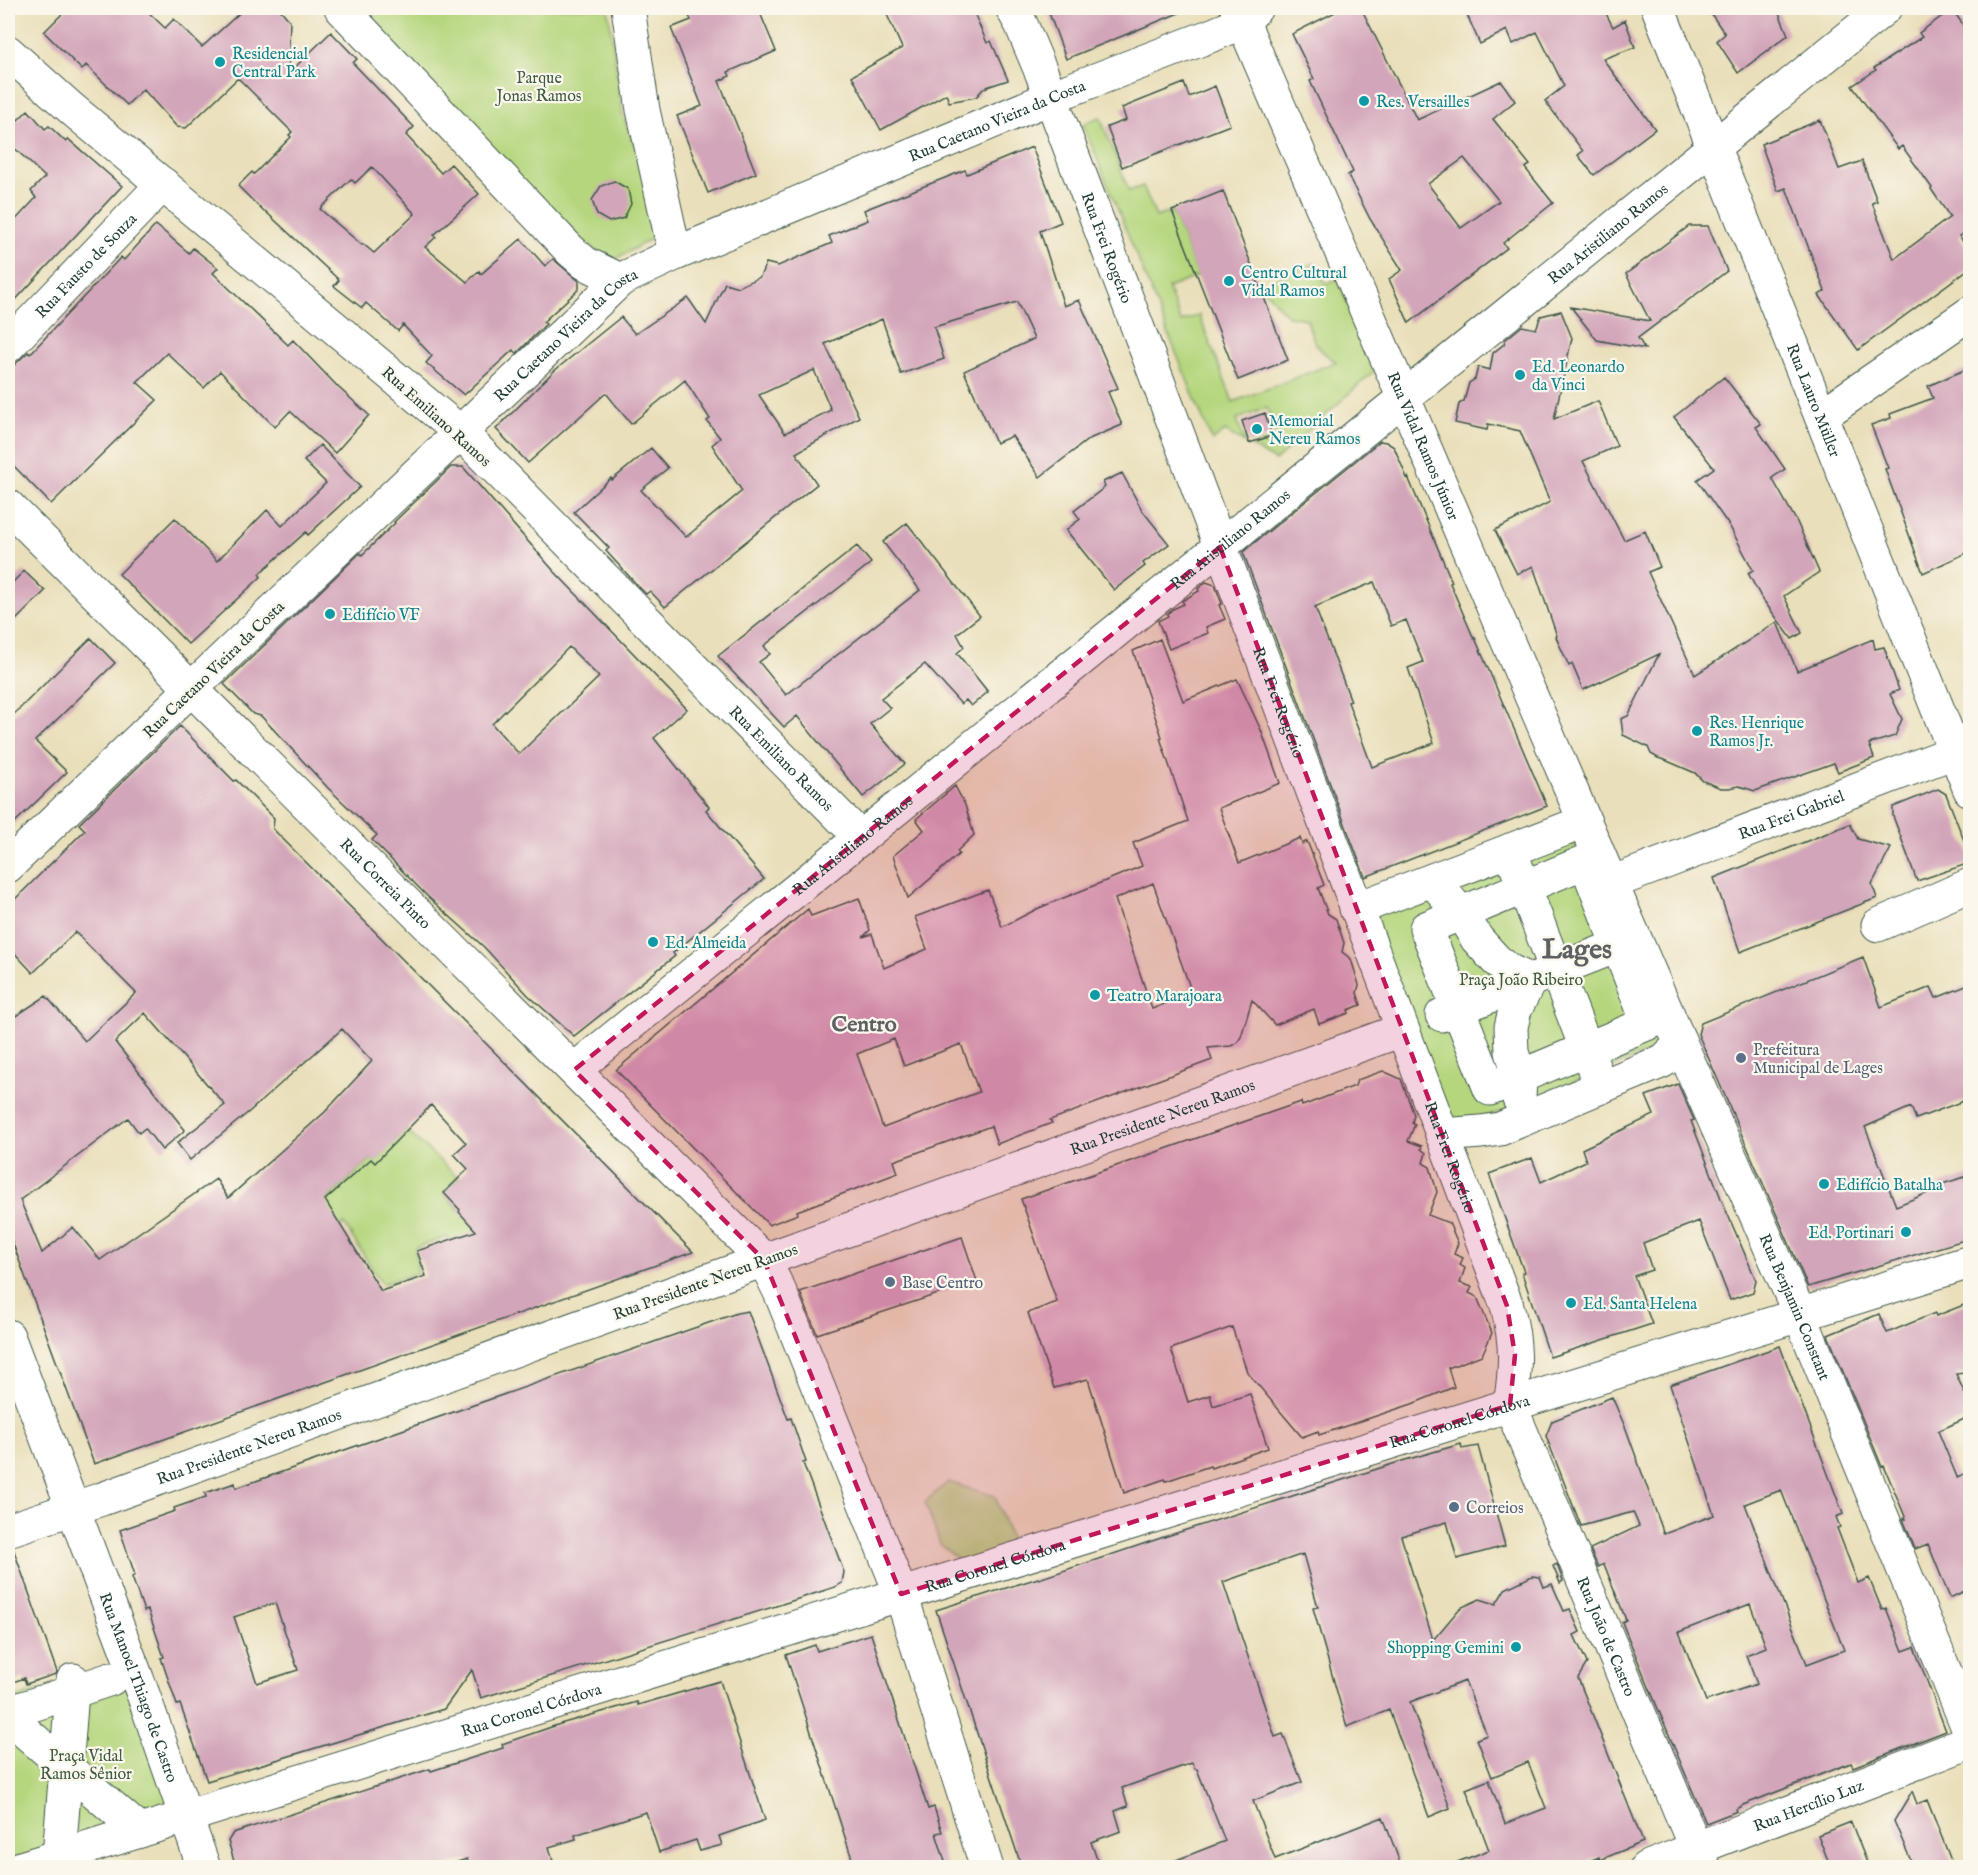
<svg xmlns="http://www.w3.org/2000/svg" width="1978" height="1875" font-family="'IM FELL English',serif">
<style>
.green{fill:#b5d67d;stroke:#6a8a58;stroke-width:1.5}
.building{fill:#d3a5ba;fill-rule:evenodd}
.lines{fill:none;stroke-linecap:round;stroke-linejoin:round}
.minor-casing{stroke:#3d5548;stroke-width:35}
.major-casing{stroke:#3d5548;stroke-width:35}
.minor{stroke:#fff;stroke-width:33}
.major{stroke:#fff;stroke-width:33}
.marked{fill:#c2185b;fill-opacity:0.2;stroke:#c2185b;stroke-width:4.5;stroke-dasharray:12 8;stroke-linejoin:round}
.culture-dot{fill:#0f9aa8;stroke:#fbf7ec;stroke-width:2}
.service-dot{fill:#5c6f8a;stroke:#fbf7ec;stroke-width:2}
.labels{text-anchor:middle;stroke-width:4.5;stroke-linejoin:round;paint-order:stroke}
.culture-label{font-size:16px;fill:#0d838f;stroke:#fbf7ec;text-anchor:start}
.park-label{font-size:16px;fill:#3d5c43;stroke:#fbf7ec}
.street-label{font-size:16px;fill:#1f3d34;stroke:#fbf7ec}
.service-label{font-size:16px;fill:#4e5e75;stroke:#fbf7ec;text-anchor:start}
.district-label{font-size:22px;font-weight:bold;fill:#5e6163;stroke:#fbf7ec}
.town-label{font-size:28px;font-weight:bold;fill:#5e6163;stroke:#fbf7ec}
</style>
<rect width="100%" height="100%" fill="#fbf7ec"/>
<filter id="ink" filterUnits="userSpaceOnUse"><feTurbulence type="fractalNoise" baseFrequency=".0167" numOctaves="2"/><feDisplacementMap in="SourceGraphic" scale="12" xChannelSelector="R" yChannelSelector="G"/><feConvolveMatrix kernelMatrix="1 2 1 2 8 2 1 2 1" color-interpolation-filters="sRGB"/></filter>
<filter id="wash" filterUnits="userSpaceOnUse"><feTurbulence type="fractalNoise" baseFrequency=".008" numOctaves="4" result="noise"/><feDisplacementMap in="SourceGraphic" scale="24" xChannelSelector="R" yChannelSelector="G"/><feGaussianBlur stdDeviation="1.35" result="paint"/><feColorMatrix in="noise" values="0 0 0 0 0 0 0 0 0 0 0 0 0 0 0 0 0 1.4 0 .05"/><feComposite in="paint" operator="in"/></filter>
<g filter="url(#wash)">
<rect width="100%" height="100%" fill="#e9dfba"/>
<path class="green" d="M358 8H608L623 116 651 187 656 230 651 239 614 260 608 261 544 207Z
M1100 117 1129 191 1143 186 1156 217 1172 211 1198 276 1168 288 1181 322 1199 315 1233 402 1336 362C1316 348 1313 343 1307 319L1288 316 1260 285 1315 263 1326 284 1337 278 1376 369 1275 461 1252 447 1277 438 1267 408 1237 419 1245 443 1225 431 1212 441 1083 124Z
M1584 822 1679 1040 1442 1135 1356 909Z
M406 1130 459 1178 444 1193 488 1243 461 1264 448 1237 415 1248 418 1273 382 1284 344 1224 292 1273 274 1248 371 1159 375 1162Z
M948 1482 995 1496 1017 1557 972 1572 940 1544 925 1502Z
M96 1672 143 1694 186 1816 8 1867V1701Z"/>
<g id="blocks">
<path class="building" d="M68 8H144L165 28 174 19 202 47 245 8H279L290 21 288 74 331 32 357 59 353 63 414 127 406 135 441 173 451 164 479 194 434 235 436 237 425 247 467 282 479 271 481 274 521 239 545 266 553 259 579 281V289L543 322 546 324 517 353 513 350 464 395 426 363 432 356 403 325 398 331 366 303 362 308 334 286 339 280 265 211 264 212 238 186 252 172 254 174 291 137 289 135 292 132 238 78 186 128 177 127 143 89 127 105 86 65 82 70 44 32ZM372 167 415 214 374 253 363 244 362 245 320 209 351 179 355 183Z
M685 8H758L776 51 728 72 730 76 719 81 756 173 708 193 677 116 702 106 671 28 691 20Z
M884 8H972L987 43 991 41 1008 80 984 88 976 97 949 102 946 94 881 130 852 76 902 48Z
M1062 8H1191L1066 59 1049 13Z
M1343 8H1361L1417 120 1501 81 1515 101 1493 119 1530 165 1525 168 1553 203 1503 243 1507 248 1409 323 1389 279 1402 270 1370 219 1348 175 1353 172 1310 81 1314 79 1292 34ZM1464 158 1499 201 1461 228 1428 184Z
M1464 8H1603L1613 27 1625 20 1635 47 1603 59 1655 129 1594 175 1578 155 1583 151 1545 101 1564 86 1537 32 1513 44 1507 30 1480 44Z
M1707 8H1777L1788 35 1738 73 1717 41 1725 34Z
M1952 9 1971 36V248L1962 234 1959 236 1971 253V267L1858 350 1819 295 1825 291 1786 188 1778 191 1761 144 1820 120 1839 169 1862 161 1877 201 1872 203 1894 259 1950 217 1931 189 1932 188 1902 146 1898 149 1852 86 1876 70 1874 68 1922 37 1919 33Z
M1184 83 1189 97 1215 86 1230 125 1122 167 1107 127 1126 120 1122 108Z
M8 109 18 120 28 110 45 129 49 126 66 142 68 139 122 186 8 308V228L36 198 31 191 45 177 8 142Z
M1032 147 1061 222 1040 231 1064 306 1079 300 1118 388 1108 392 1122 425 1089 439 1040 477 1012 436 996 443 964 371 1034 339 1017 302 934 327 944 359 901 374 882 319 825 344 859 417 796 453 817 484 665 607 650 591 646 594 638 586 606 551 609 548 574 512 611 478 612 480 651 448 668 468 641 490 686 537 742 491 712 445 720 438 707 421 710 419 685 380 631 424 606 393 528 463 496 429 554 371 621 317 635 334 688 298 706 324 725 283 738 287 760 277 766 263 778 266 832 243 829 236 868 220 864 210 965 170 967 174ZM814 370 831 410 785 433 759 395Z
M614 181 628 189 631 204 624 218 609 222 597 215 592 200 601 186Z
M1223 191 1288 360 1238 380 1172 211Z
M156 225 189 253 193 248 218 268 213 273 288 345 293 340 339 388 369 415 335 453 290 411 275 427 220 371 204 388 167 353 137 382 157 400 51 504 8 460V371L28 352 30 354 121 257 124 260Z
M1689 226H1708L1727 271 1638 338 1645 349 1597 340 1571 307 1650 321 1626 274Z
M1561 311 1572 338 1554 419 1598 401 1617 446 1583 461 1624 540 1645 531 1660 567 1648 572 1695 675 1777 622 1797 671 1873 639 1875 649 1884 647 1899 690 1890 694 1902 719 1895 736 1869 744 1874 758 1838 772 1834 763 1755 791 1739 786 1729 788H1721L1703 781 1695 773 1665 760 1658 758 1651 754 1648 747 1623 735 1621 719 1628 716 1659 654 1583 690 1572 664 1569 666 1556 637 1557 636 1533 566 1517 574 1495 530 1550 502 1520 431 1488 424 1487 430 1455 423 1459 404 1464 401 1469 383 1475 379 1478 367 1490 370 1493 353 1504 344 1505 340 1522 326 1536 329 1541 316Z
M1971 367V551L1923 573 1885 469 1888 468 1871 425 1891 418 1890 414 1933 398 1928 386Z
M1724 377 1761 424 1756 427 1785 469 1772 478 1797 522 1819 572 1784 596 1802 633 1792 639 1761 597 1748 573 1753 570 1730 527 1697 480 1714 468 1674 417Z
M1265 413 1272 436 1249 443 1242 421Z
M1380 441 1386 442 1394 447 1407 478 1408 477 1452 582 1450 583 1474 639 1475 638 1547 806 1365 877 1243 552ZM1374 582 1391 626 1406 620 1423 662 1408 668 1434 743 1372 767 1348 702 1351 701 1315 607Z
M320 445 360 487 308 535 306 532 259 574 261 577 188 644 119 574 175 518 217 561 267 510 282 526 326 483 304 461Z
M451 467H463L553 570 687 709 654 738 709 807 706 810 764 879 673 953 675 956 574 1036 528 995 484 947 427 896 372 840 377 835 328 788 261 716 253 714 224 684 360 553 362 555 395 523 394 522ZM569 647 599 677 519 754 492 724Z
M1122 473 1142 510 1169 544 1143 563 1145 566 1114 590 1066 530 1080 519 1074 511 1105 487 1103 482Z
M907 523 980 616 957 634 964 647 957 653 988 692 971 706 966 700 961 704 925 664 881 698 890 708 870 724 905 764 863 797 797 716 784 727 718 656 857 546 871 563 764 646 770 654 759 662 786 695 920 590 883 542Z
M24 571 45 591 8 628V587Z
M1206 582 1215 585 1222 604 1219 605 1225 619 1206 627 1208 633 1169 649 1158 621 1168 616 1167 614 1173 609 1184 604 1182 601 1199 591 1198 589Z
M91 638 115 663 35 741 67 772 8 829V720Z
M1160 639 1183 701 1237 679 1261 730 1280 783 1219 808 1239 863 1300 838 1302 844 1307 841 1324 885 1318 888 1328 914 1336 919 1344 943 1342 952 1351 959 1359 985 1357 993 1361 1005 1348 1010 1349 1013 1319 1024 1314 1009 1275 1025 1252 1000 1241 1037 1237 1043 1231 1046 1208 1048 1212 1060 1050 1120 1052 1123 997 1144 991 1126 894 1161 898 1173 797 1211 798 1214 769 1225 616 1070 808 909 811 916 859 898 870 930 863 937 872 934 884 968 927 949 915 917 988 890 1002 927 1039 908 1142 866 1133 843 1188 821 1160 738 1162 737 1133 651ZM1153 883 1192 993 1152 1009 1115 899ZM894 1039 904 1066 961 1044 979 1092 883 1128 857 1054Z
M180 726 234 781 236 780 274 818 273 829 693 1252 94 1464 8 1230V1021L46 996 85 1041 136 993 75 932 33 973 8 946V906L85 830 79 824ZM145 1013 225 1105 177 1143 190 1160 250 1111 342 1029 372 1061 325 1112 228 1198 216 1179 100 1260 73 1227 42 1253 20 1200 128 1118 139 1133 145 1128 162 1150 185 1130 115 1042ZM431 1105 466 1143 454 1154 468 1169 444 1193 460 1210 459 1212 476 1231 417 1251 426 1276 381 1291 325 1200 371 1159 375 1163Z
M955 786 965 805 974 835 957 851 959 854 908 898 893 856 924 830 916 819Z
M1938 789 1946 794 1970 856 1967 864 1917 881 1893 816V807Z
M1850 824 1858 839 1891 848 1872 884 1877 898 1740 952 1714 878Z
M1863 957 1881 1007 1931 987 1936 998 1971 984V1098L1916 1119 1911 1107 1865 1127 1896 1206 1940 1188 1939 1185 1971 1175V1238L1808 1287 1698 1034 1701 1023Z
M1383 1071 1401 1079 1414 1115 1412 1123 1415 1124 1408 1141 1422 1146 1421 1149 1426 1153 1423 1163 1430 1167 1437 1192 1428 1215 1449 1223 1458 1243 1454 1254 1463 1258 1460 1265 1465 1268 1460 1283 1472 1287 1469 1293 1477 1297 1492 1333 1482 1355 1448 1368 1454 1387 1412 1404 1319 1435 1318 1431 1302 1437 1247 1372 1232 1327 1171 1349 1188 1402 1210 1395 1213 1406 1250 1394 1268 1448 1211 1468 1210 1466 1166 1481 1165 1479 1124 1493 1088 1379 1054 1388 1028 1313 1057 1302 1021 1199 1301 1102 1302 1106 1355 1086 1357 1080Z
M1678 1084 1694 1120 1691 1121 1722 1201 1756 1280 1753 1292 1730 1300 1699 1221 1643 1243 1652 1270 1634 1276 1652 1324 1550 1357 1522 1273 1524 1272 1489 1174 1532 1158 1541 1182 1586 1161 1582 1149 1654 1115 1646 1096Z
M962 1237 977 1281 817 1334 800 1292Z
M1971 1302V1372L1956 1374 1971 1407V1416L1938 1431 1957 1477 1971 1471V1588L1950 1598 1928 1544 1915 1549 1903 1519H1906L1884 1466 1882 1467 1828 1335 1879 1314 1887 1333 1935 1313 1936 1316Z
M748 1311 788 1419 791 1418 806 1462 803 1463 844 1572 842 1583 835 1587 776 1606 481 1698 472 1670 444 1709 207 1781 180 1704 177 1705 161 1658 164 1657 148 1610 144 1611 132 1577 135 1575 120 1530 175 1511 174 1508 206 1497 205 1493 235 1483 236 1488 737 1313ZM275 1603 298 1670 257 1683 234 1617Z
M1780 1346 1843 1514 1836 1517 1840 1527 1837 1528 1858 1583 1869 1578 1882 1610 1886 1608 1903 1651 1914 1647 1946 1731 1853 1767 1851 1763 1743 1805 1736 1809 1737 1811 1706 1823 1628 1637 1622 1622 1626 1620 1604 1564 1598 1567 1590 1549 1639 1526 1633 1512 1581 1526 1546 1436 1552 1421 1612 1397 1626 1429 1664 1534 1714 1515 1670 1385ZM1781 1490 1844 1650 1807 1664 1745 1504ZM1750 1604 1766 1647 1746 1655 1757 1684 1706 1701 1679 1632Z
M1461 1444 1462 1449 1478 1446 1505 1546 1457 1559 1447 1522 1401 1536 1433 1640 1460 1608 1480 1599 1496 1604 1505 1589 1532 1576 1540 1577 1544 1587 1552 1584 1564 1611 1570 1609 1580 1632 1574 1635 1587 1663 1578 1678 1643 1842 1600 1860 1599 1857 1572 1868H1448L1447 1866 1489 1850 1466 1789 1489 1780 1505 1824 1546 1808 1528 1762 1492 1777 1477 1739 1487 1735 1465 1681 1410 1702 1450 1808 1429 1817 1389 1710 1347 1727 1313 1608 1318 1607 1303 1554 1223 1582 1275 1737 1283 1734 1302 1782 1253 1801 1275 1859 1383 1817 1402 1868H1161V1866L1225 1841 1197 1769H1195L1192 1763 1122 1788 1128 1806 1115 1811 1121 1831 1091 1842 1100 1868H1022L936 1610 1038 1578 1039 1579 1164 1537 1402 1461Z
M8 1548H13L57 1672 56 1674 26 1684 24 1678 8 1684Z
M1557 1564 1563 1581 1560 1583 1553 1566Z
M871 1634 928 1809 934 1807 942 1832 936 1833 947 1868H855L786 1655 815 1645 817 1651Z
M720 1681 765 1820 719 1836 722 1845 700 1851 696 1840 659 1852 646 1812 575 1835 576 1839 549 1847 555 1868H470L467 1859 439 1868H236L228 1841 233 1833 430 1769 431 1771 503 1748 502 1744 560 1724 637 1702 638 1705Z
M1912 1791 1917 1804 1927 1800 1954 1868H1914L1894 1821Z
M1851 1822 1869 1868H1831L1818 1835Z"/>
</g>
</g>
<g filter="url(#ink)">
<use href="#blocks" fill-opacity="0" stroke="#3d5548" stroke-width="1.5"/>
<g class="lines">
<defs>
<g id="minor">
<path d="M341 8 570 250 585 263 620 280"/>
<path d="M628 8 643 110 675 254"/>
<path id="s1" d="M1237 8 1611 883"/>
<path id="s2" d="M8 346 163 184"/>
<path d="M1821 416 1970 313"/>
<path id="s3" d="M460 432 861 838"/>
<path d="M1510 850 1601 1087"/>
<path d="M1599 856 1426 928 1490 1089 1668 1015"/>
<path d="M1586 863 1648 1023"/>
<path d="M8 866 191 689"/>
<path d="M1432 880 1461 913 1477 939 1496 960 1510 971 1530 980 1515 1010 1511 1027 1512 1052 1520 1077 1519 1099"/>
<path d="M1356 909 1584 822"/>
<path d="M1878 925 1970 885"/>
<path d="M1442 1015 1635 939"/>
<path id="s4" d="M1679 1040 1800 1315 1970 1733"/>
<path id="s5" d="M574 1070 1885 8"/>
<path id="s6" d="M8 1336 143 1694 204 1868"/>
<path id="s7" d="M8 1530 102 1499 764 1260 780 1292 901 1594 987 1868"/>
<path d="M8 1713 111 1679"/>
<path d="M8 1717 140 1831"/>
<path d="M59 1856 73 1680"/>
<path id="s8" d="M21 1868 1970 1262"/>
<path id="s9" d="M1646 1868 1970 1742"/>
</g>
<g id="major">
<path id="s10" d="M1012 8 1021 24 1042 74 1507 1306C1517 1343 1516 1368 1510 1405L1704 1868"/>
<path id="s11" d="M1658 8 1970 790"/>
<path d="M8 52 73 110 460 432"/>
<path id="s12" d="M8 506 764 1260 1402 1030"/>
<path id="s13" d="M191 689 620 280 675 254 1069 90 1215 34 1243 22 1256 8"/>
<path id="s14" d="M1442 1135 1481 1132 1500 1129 1663 1061 1676 1049 1679 1040 1611 883 1970 746"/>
</g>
</defs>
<use href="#minor" class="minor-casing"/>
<use href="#major" class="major-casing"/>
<use href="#minor" class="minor"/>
<use href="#major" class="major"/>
</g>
</g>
<path class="marked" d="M1220 547 1507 1306 1515 1355 1510 1405 901 1594 764 1260 574 1070Z"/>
<g class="culture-dot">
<circle cx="220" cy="62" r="6"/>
<circle cx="1364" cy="101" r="6"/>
<circle cx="1229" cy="281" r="6"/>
<circle cx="1520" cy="375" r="6"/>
<circle cx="1257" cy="429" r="6"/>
<circle cx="330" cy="614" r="6"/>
<circle cx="1697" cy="731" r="6"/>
<circle cx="653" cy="942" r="6"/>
<circle cx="1095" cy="995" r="6"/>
<circle cx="1824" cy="1184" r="6"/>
<circle cx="1906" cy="1232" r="6"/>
<circle cx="1571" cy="1303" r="6"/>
<circle cx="1516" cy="1647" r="6"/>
</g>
<g class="service-dot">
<circle cx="1741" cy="1058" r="6"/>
<circle cx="890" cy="1282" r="6"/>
<circle cx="1454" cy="1507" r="6"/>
</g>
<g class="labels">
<g class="culture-label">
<text x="232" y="59">Residencial<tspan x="232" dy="18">Central Park</tspan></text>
<text x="1376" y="107">Res. Versailles</text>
<text x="1241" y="278">Centro Cultural<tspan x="1241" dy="18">Vidal Ramos</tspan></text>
<text x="1532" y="372">Ed. Leonardo<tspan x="1532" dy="18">da Vinci</tspan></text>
<text x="1269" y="426">Memorial<tspan x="1269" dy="18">Nereu Ramos</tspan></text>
<text x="342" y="620">Edifício VF</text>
<text x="1709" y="728">Res. Henrique<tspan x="1709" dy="18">Ramos Jr.</tspan></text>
<text x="665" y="948">Ed. Almeida</text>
<text x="1107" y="1001">Teatro Marajoara</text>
<text x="1836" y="1190">Edifício Batalha</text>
<text x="1894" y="1238" text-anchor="end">Ed. Portinari</text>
<text x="1583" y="1309">Ed. Santa Helena</text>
<text x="1504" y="1653" text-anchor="end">Shopping Gemini</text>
</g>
<g class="park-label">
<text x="539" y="83">Parque<tspan x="539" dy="18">Jonas Ramos</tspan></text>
<text x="1521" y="985">Praça João Ribeiro</text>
<text x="86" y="1761">Praça Vidal<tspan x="86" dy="18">Ramos Sênior</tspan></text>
</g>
<g class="street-label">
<text dy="6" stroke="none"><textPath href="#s13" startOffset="1002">Rua Caetano Vieira da Costa</textPath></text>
<text dy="6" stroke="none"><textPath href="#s5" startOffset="1330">Rua Aristiliano Ramos</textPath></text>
<text dy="6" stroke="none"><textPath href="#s10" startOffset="258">Rua Frei Rogério</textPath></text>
<text dy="6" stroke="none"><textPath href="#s2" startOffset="112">Rua Fausto de Souza</textPath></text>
<text dy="6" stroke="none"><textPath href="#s13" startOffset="516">Rua Caetano Vieira da Costa</textPath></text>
<text dy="6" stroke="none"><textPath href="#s11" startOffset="422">Rua Lauro Müller</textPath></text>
<text transform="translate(437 416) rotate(42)" y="6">Rua Emiliano Ramos</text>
<text dy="6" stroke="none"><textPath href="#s1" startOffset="476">Rua Vidal Ramos Júnior</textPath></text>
<text dy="6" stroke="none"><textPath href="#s5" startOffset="844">Rua Aristiliano Ramos</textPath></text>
<text transform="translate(213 669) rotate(-44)" y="6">Rua Caetano Vieira da Costa</text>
<text dy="6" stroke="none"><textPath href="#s10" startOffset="744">Rua Frei Rogério</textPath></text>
<text dy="6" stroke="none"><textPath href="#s3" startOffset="458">Rua Emiliano Ramos</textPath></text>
<text dy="6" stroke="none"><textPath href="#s14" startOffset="626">Rua Frei Gabriel</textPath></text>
<text dy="6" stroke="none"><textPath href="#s5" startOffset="358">Rua Aristiliano Ramos</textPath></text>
<text dy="6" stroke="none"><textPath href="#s12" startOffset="534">Rua Correia Pinto</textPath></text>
<text dy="6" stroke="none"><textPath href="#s12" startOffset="1491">Rua Presidente Nereu Ramos</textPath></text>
<text dy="6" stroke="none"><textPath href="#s10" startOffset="1230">Rua Frei Rogério</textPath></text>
<text transform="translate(705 1281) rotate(-20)" y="6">Rua Presidente Nereu Ramos</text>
<text dy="6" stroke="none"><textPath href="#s4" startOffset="291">Rua Benjamin Constant</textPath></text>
<text dy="6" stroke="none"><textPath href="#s8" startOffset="1506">Rua Coronel Córdova</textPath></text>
<text dy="6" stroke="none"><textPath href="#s7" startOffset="255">Rua Presidente Nereu Ramos</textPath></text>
<text dy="6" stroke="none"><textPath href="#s8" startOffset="1020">Rua Coronel Córdova</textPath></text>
<text dy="6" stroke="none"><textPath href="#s10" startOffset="1740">Rua João de Castro</textPath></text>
<text dy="6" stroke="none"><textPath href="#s6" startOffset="375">Rua Manoel Thiago de Castro</textPath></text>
<text dy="6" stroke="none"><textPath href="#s8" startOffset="534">Rua Coronel Córdova</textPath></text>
<text dy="6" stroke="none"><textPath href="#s9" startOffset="174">Rua Hercílio Luz</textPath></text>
</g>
<g class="service-label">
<text x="1753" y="1055">Prefeitura<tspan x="1753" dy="18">Municipal de Lages</tspan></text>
<text x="902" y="1288">Base Centro</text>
<text x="1466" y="1513">Correios</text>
</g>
<g class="district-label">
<text x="864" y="1031">Centro</text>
</g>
<g class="town-label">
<text x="1577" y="958">Lages</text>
</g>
</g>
<rect width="1978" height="1875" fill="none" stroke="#fbf7ec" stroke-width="30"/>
</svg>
